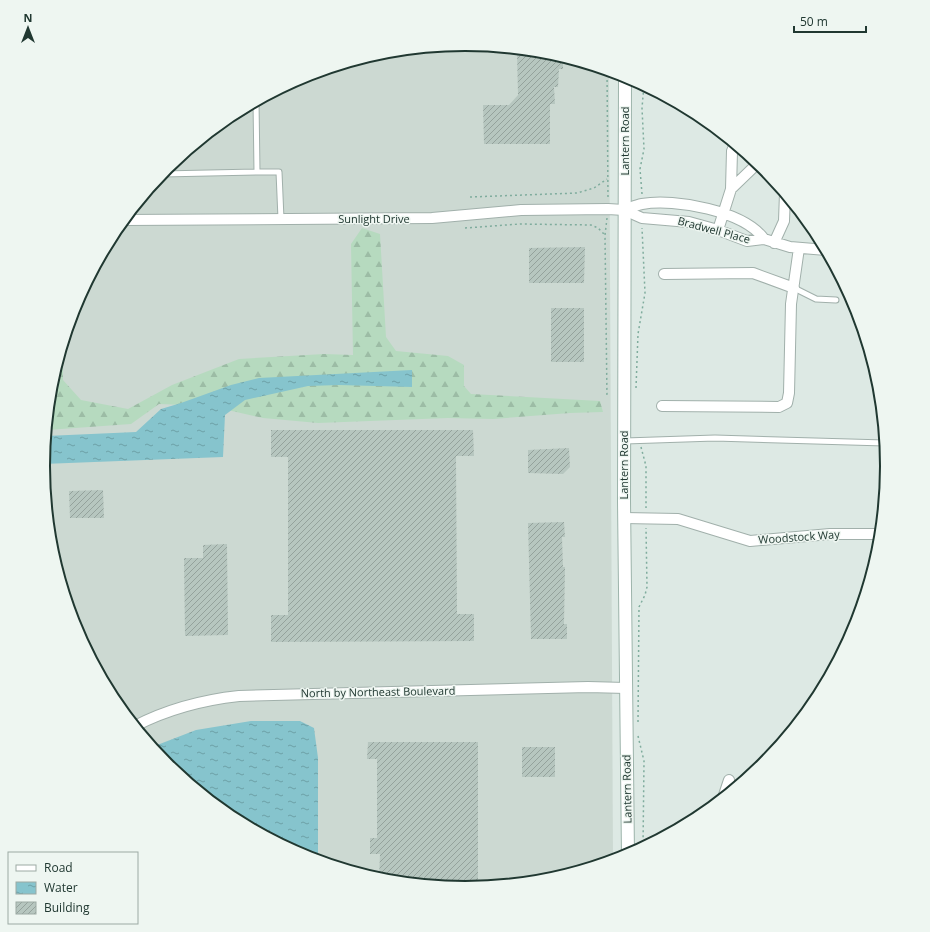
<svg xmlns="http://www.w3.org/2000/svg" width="930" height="932" font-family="'Open Sans',sans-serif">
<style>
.built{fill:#ccd9d2}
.forest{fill:url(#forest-firs)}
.water{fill:url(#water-ripples)}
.building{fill:url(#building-hatch)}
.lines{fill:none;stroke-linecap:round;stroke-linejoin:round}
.lane-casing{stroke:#a1b0ab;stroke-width:7}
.street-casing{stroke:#a1b0ab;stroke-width:12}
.secondary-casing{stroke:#9db4ab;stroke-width:14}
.path{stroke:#7fac9d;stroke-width:1.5;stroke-dasharray:2 3;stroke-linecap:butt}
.lane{stroke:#fff;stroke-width:5}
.street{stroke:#fff;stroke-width:10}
.secondary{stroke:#fff;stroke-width:12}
.labels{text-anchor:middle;stroke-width:3;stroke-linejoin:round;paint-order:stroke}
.street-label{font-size:11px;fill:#203831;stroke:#eef6f1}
.rim{fill:none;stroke:#203831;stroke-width:2}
</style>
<defs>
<pattern id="forest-firs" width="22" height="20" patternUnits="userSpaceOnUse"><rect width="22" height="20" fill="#b6dabf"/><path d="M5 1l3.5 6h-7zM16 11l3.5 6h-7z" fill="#9cbca5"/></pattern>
<pattern id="water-ripples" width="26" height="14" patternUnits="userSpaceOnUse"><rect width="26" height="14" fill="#86c4cd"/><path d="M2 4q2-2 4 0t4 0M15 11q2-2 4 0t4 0" fill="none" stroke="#6da0a7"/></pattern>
<pattern id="building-hatch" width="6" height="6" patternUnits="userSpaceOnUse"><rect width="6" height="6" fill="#b6c6bf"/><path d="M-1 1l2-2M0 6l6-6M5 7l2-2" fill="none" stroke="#94a29c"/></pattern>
</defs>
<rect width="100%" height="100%" fill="#dde9e4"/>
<path class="built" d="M465 44 548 52 609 71 613 860 547 880 465 888 382 880 303 856 230 817 166 764 114 700 75 627 51 548 43 466 51 383 75 304 114 231 167 167 231 115 304 76 383 52Z"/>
<path class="forest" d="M362 228 380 234 386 337 396 351 448 356 464 365V386L471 394 600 401 603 412 570 413 493 419 448 418 318 423 263 418 210 406 159 404 131 424 47 430 51 383 63 346V380L81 400 128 409 172 385 239 359 324 354 353 355 351 244Z"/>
<path class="water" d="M412 370V387L339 385 308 386 245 400 225 415 223 457 43 464 46 436 136 432 161 409 181 403 231 385 259 378Z
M251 721H300L314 728 318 758V860L303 856 230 817 166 764 152 747 196 730Z"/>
<path class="building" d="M494 47 548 52 563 57V69H559L558 87H554L555 104H550V144H484L483 105H509L518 95 517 52 494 53Z
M585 247 584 283H529V248Z
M551 308H584V362H551Z
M271 430H473L474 456H456L457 614H474V641L271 642V615H288V457H271Z
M569 448 570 467 563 474 528 473V450Z
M103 490 104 518H70L69 491Z
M564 522 565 537H562L563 567H565L564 624H567V639H531L528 523Z
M227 544 228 635 185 636 184 558H203V545Z
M78 634H85V646Z
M368 742H478V887L465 888 379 879 380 854H370V838H377V759H367Z
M522 747H555V777H522Z"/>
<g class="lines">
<defs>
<path id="lane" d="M256 101 257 172H279L281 219
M162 174 257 172
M794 288 816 299 836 300
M625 441 715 438 885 443"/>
<path id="street" d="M731 189 758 163
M624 210C630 208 636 205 642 204 675 198 744 211 764 239
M124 220 432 218 521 210 608 209 624 210 642 218 689 222 718 230 747 241 764 239 790 247 826 250
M718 230 731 189 732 151 735 144
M774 243 784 221 785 193
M664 274 753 273 794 288
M662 406 779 407 787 403 789 393 791 304 799 248
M624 518 678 519 750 541 830 534H880
M135 726C168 709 202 700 239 696L588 687 626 688
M723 798 729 780"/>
<path id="secondary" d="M625 76 624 501 628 855"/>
</defs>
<use href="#lane" class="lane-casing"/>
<use href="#street" class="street-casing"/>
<use href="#secondary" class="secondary-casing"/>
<path class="path" d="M607 70 608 200
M642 194 640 169 644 149 642 108 644 85
M470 197 577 193 594 188 607 179
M607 218 605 235 607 397
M465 228 520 224 591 225 598 228 605 235
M636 388 638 334 645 293 642 228
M641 447 646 466V508
M638 722 639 607 645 595 647 587 646 528
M638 736 644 761 643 847"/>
<use href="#lane" class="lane"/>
<use href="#street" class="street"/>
<use href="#secondary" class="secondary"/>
</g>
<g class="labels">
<g class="street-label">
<text transform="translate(625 141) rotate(-90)" y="4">Lantern Road</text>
<text x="374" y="223">Sunlight Drive</text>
<text transform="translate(714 230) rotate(15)" y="4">Bradwell Place</text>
<text transform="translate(624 465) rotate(-90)" y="4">Lantern Road</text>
<text transform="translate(799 537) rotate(-4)" y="4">Woodstock Way</text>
<text transform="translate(378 692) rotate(-1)" y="4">North by Northeast Boulevard</text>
<text transform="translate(627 789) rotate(-91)" y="4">Lantern Road</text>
</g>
</g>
<path d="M0 0H930V932H0ZM50 466a415 415 0 1 1 830 0a415 415 0 1 1-830 0Z" fill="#eef6f1" fill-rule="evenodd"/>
<path class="rim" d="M50 466a415 415 0 1 1 830 0a415 415 0 1 1-830 0Z"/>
<rect x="8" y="852" width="130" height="72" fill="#eef6f1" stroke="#9caaa4"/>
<rect x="16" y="865" width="20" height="6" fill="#ffffff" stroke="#9caaa4"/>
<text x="44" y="872" font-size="12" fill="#203831">Road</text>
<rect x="16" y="882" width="20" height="12" fill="url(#water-ripples)" stroke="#9caaa4"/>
<text x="44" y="892" font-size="12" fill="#203831">Water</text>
<rect x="16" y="902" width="20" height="12" fill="url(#building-hatch)" stroke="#9caaa4"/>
<text x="44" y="912" font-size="12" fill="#203831">Building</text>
<g transform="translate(28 28)" stroke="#eef6f1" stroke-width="3" paint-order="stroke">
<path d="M0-3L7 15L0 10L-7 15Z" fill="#203831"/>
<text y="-6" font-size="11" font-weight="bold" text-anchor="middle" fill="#203831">N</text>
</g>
<path d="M794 26v6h72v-6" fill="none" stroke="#203831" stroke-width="2"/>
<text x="800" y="26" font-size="12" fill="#203831" stroke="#eef6f1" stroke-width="3" paint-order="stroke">50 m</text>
</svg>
